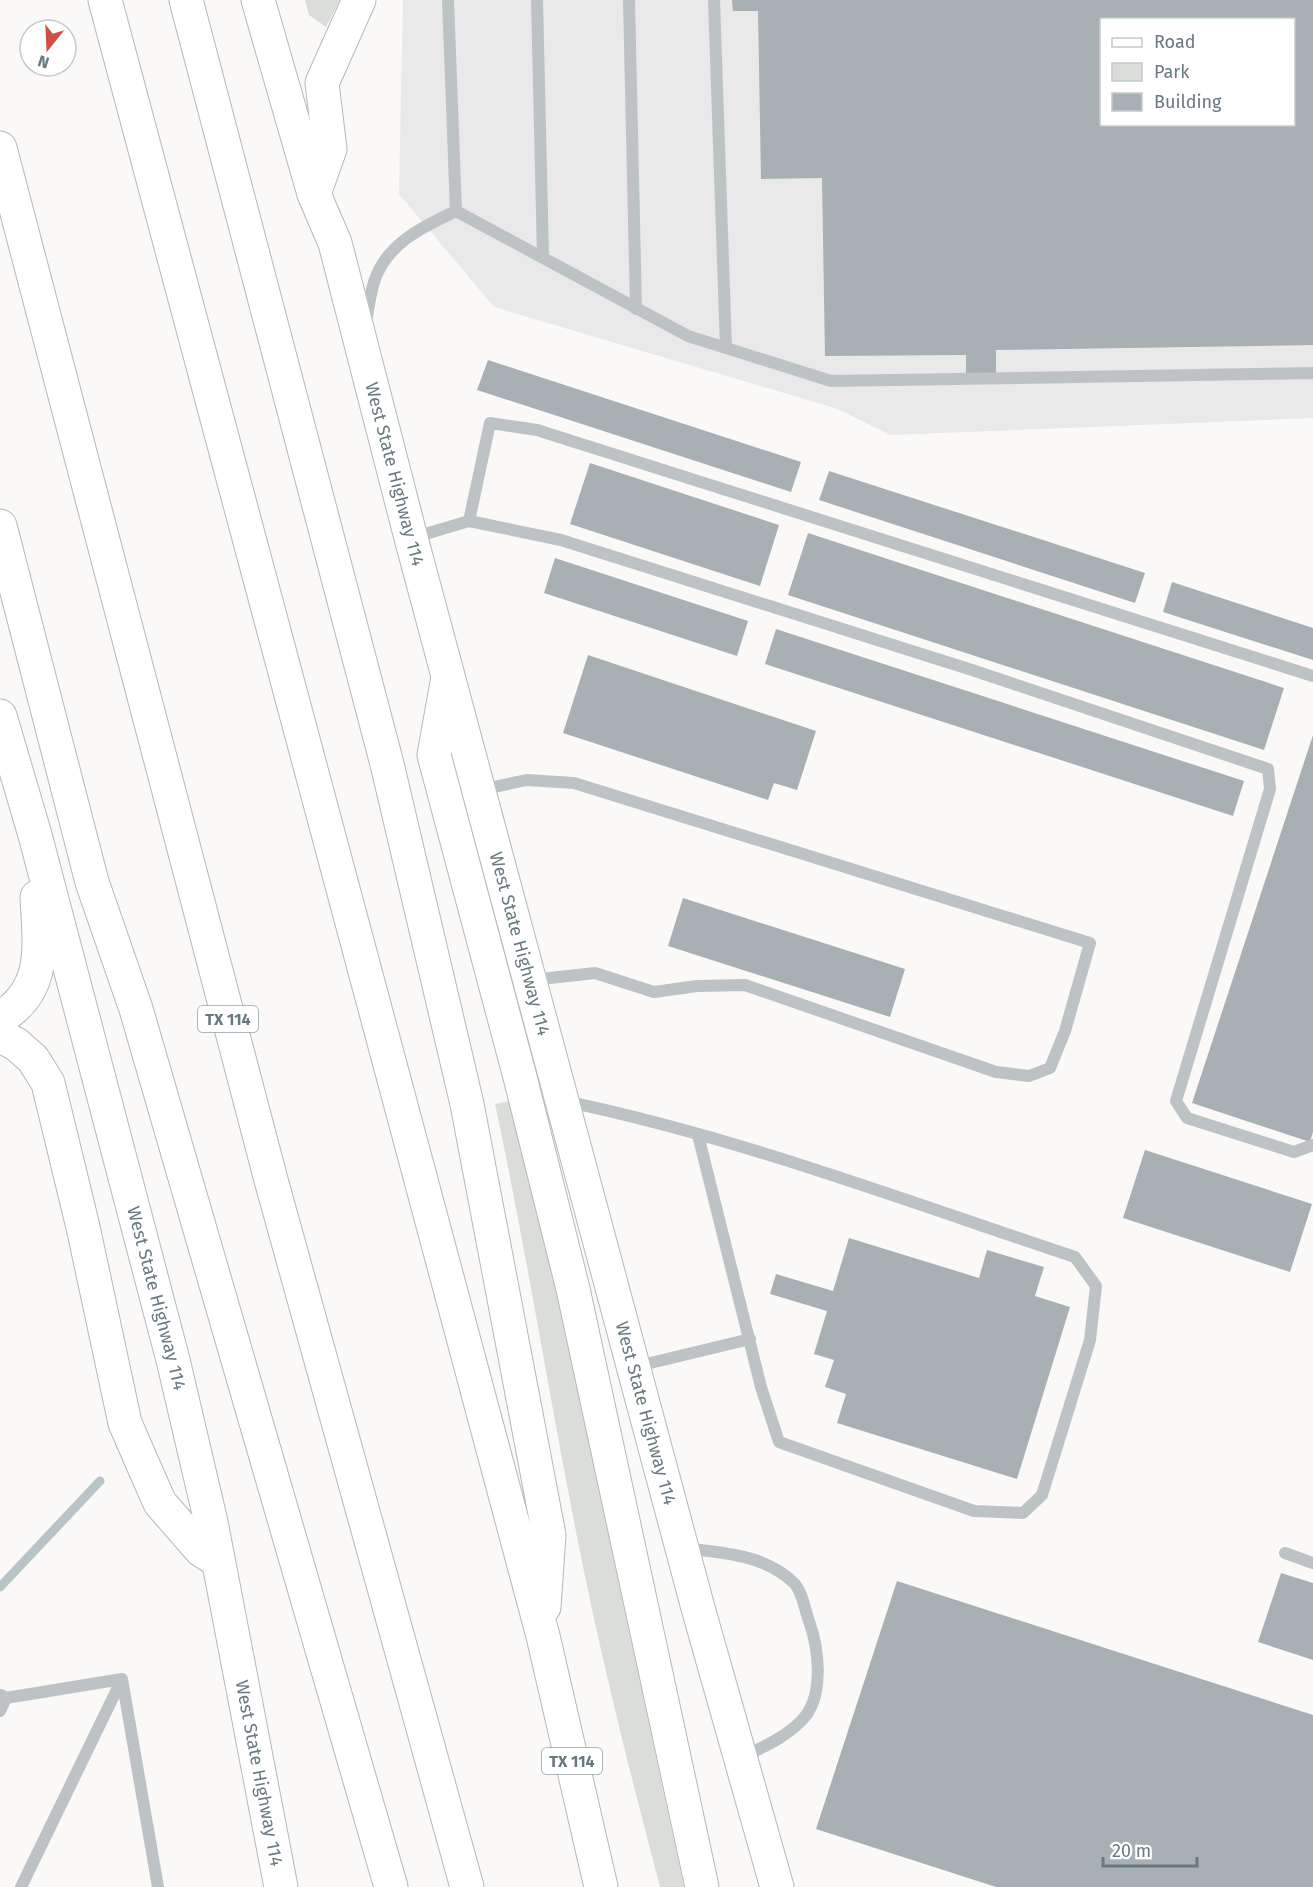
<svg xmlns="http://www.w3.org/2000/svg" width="1313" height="1887" font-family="'Fira Sans',sans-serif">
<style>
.built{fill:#e8e9e8;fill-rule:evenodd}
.green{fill:#dbded8}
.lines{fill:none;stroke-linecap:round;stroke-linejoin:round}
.stream{stroke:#b8c4c6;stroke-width:9}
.building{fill:#a8b0b4;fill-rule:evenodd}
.secondary-casing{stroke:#b2b9bc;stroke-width:35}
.highway-casing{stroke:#b4b8ba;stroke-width:35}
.lane{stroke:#bdc3c5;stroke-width:12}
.secondary{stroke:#fff;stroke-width:33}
.highway{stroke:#fff;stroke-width:33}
.labels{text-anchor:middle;stroke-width:6;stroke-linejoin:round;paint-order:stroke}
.shield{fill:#fff;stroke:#95a1a5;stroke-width:1.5}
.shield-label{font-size:16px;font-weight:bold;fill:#68797f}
.street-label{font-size:18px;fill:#68797f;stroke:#fff}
</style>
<rect width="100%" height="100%" fill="#faf9f8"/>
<path class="built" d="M403 0H1313V418L891 435 835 408 494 307 399 194ZM1102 20H1294V124H1102Z"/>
<path class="green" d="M305 0H340L326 27 309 15Z
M513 1100 584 1401 610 1542 684 1887H660C630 1773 601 1658 578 1542 549 1396 526 1249 495 1104Z"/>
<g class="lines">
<path class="stream" d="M0 1587 100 1481"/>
</g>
<path class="building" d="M732 0H1313V345L996 350V376H966V355L825 356 822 178 761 179 758 11H733ZM1102 20H1294V124H1102Z
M488 360 801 462 791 492 477 390Z
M590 463 779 525 760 586 570 524Z
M829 471 1145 573 1135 603 819 500Z
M808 533 1284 688 1264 750 788 595Z
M555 558 748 621 737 656 544 593Z
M1172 582 1313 628V660L1163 612Z
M776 629 1244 781 1233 816 765 664Z
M588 655 816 731 797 790 774 783 768 800 563 733Z
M1313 735V1132L1310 1142 1192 1103Z
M683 898 905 969 890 1017 668 946Z
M1145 1150 1312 1204 1290 1272 1123 1218Z
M849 1238 979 1278 987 1250 1044 1267 1035 1296 1070 1307 1017 1479 837 1423 846 1394 825 1387 834 1360 814 1354 827 1311 770 1294 776 1274 833 1291Z
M1281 1573 1313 1583V1660L1258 1642Z
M897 1581 1313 1715V1887H996L816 1829Z"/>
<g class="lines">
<defs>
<g id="secondary">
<path id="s1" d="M258 0 314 194 335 243 411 538 698 1608 777 1887"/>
<path d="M314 194 330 149 322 83 359 0"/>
<path id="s2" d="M0 716 35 835 173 1360 211 1522 281 1887"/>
<path d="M0 1018C48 990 39 944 37 897"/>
<path d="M0 1036 16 1044 33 1059 48 1083 83 1227 125 1423 141 1460 160 1503 201 1550 218 1561"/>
</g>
<path id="highway" d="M105 0 543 1636 601 1887
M186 0 387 764 467 1104 549 1535 544 1607
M0 148 271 1180 467 1887
M0 526 92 882 136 1009 391 1887
M448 677 434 755 520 1077 573 1289 702 1887"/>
</defs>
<use href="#secondary" class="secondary-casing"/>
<use href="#highway" class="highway-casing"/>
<path class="lane" d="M448 0 456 211
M537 0 543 256
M629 0 636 309
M714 0 726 348
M456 211 688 336 831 381 1313 373
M366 324C368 310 370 295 374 282 386 244 422 227 456 211
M469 521 490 423 537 430 1313 676
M412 538 469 521 561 540 972 670 1268 769 1270 789 1176 1101 1187 1118 1294 1152 1313 1145
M479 790 527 780 574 783 1090 943 1065 1031 1050 1068 1029 1076 996 1072 745 985 697 986 654 992 595 973 532 980
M564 1101C738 1137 906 1201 1075 1257L1096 1286 1090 1340 1042 1495 1023 1513 974 1511 779 1442 761 1387 698 1135
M634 1367 750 1339
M683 1548C722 1553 764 1554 794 1583 802 1591 805 1610 809 1621 819 1649 825 1698 801 1721 786 1737 763 1747 743 1757
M1285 1553 1313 1563
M6 1698 122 1679 158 1887
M0 1711 6 1698 1 1695
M21 1887 122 1679"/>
<use href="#secondary" class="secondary"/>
<use href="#highway" class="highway"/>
</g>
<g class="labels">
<g class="shield">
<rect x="198" y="1006" width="60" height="26" rx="4.5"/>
<rect x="542" y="1748" width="60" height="26" rx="4.5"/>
</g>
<g class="shield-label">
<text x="228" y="1025">TX 114</text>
<text x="572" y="1767">TX 114</text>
</g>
<g class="street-label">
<text dy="6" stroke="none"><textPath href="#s1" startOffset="494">West State Highway 114</textPath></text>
<text dy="6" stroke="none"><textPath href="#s1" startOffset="980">West State Highway 114</textPath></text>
<text dy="6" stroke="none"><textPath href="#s2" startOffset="603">West State Highway 114</textPath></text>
<text dy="6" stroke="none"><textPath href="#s1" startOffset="1466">West State Highway 114</textPath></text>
<text dy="6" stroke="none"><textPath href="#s2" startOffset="1089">West State Highway 114</textPath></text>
</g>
</g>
<rect x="1100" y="18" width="195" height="108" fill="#ffffff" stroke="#c3c9cc" stroke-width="1.5"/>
<rect x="1112" y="38" width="30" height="9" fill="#ffffff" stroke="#c3c9cc" stroke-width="1.5"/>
<text x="1154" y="48" font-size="18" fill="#68797f">Road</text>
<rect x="1112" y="63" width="30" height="18" fill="#dbded8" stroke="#c3c9cc" stroke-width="1.5"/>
<text x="1154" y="78" font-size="18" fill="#68797f">Park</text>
<rect x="1112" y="93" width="30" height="18" fill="#a8b0b4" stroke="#c3c9cc" stroke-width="1.5"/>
<text x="1154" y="108" font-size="18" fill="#68797f">Building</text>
<g transform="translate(48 48) rotate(198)"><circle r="28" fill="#ffffff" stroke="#c3c9cc" stroke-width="1.5"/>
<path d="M0-4.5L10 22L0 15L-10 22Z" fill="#ce4f44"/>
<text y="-9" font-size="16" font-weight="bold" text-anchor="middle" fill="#68797f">N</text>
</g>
<path d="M1103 1857v9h94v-9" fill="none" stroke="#68797f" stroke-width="3"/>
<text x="1112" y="1857" font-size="18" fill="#68797f" stroke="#ffffff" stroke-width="4.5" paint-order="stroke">20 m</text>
</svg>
